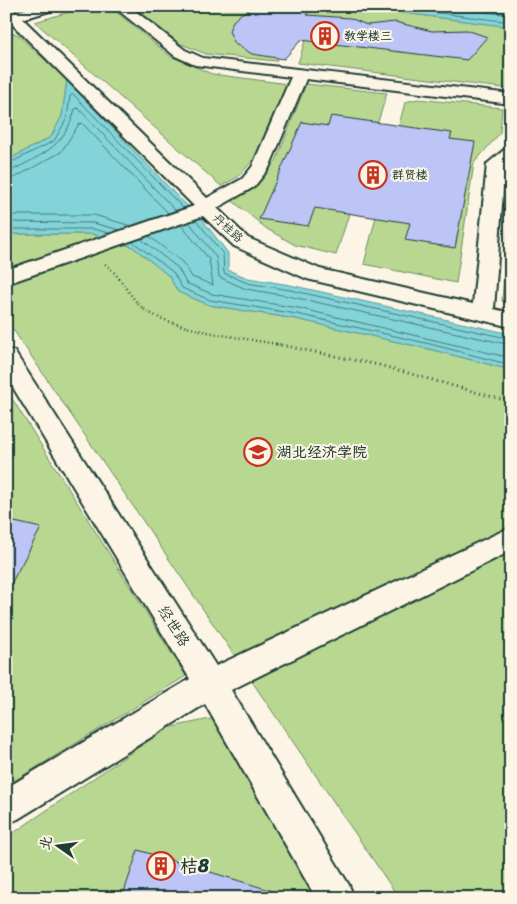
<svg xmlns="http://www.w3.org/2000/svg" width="517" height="904" font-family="Sriracha,'LXGW WenKai TC',sans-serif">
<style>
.green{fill:#b8d892;stroke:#6c8a63}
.water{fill:#83d4d9;stroke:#5b9897}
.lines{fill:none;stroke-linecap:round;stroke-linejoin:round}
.shore{stroke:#477976;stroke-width:1}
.building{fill:#bdc4f6;stroke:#1f3d34}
.minor-casing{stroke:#1f3d34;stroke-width:4}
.path-far1{stroke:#1f3d34;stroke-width:2.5;stroke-dasharray:1 3;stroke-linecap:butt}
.path{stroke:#1f3d34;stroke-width:3;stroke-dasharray:1 4;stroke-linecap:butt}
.minor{fill:#fcf5e5;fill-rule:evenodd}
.labels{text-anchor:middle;stroke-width:4;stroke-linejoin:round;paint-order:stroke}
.far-poi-label{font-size:12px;font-weight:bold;fill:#1f3d34;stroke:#fcf5e5;text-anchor:start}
.far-street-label{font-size:12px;fill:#1f3d34;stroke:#fcf5e5}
.poi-label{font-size:15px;font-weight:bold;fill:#1f3d34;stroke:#fcf5e5;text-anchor:start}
.street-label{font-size:15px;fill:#1f3d34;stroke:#fcf5e5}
.near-poi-label{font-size:18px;font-weight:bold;fill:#1f3d34;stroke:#fcf5e5;text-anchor:start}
</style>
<rect width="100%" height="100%" fill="#fcf5e5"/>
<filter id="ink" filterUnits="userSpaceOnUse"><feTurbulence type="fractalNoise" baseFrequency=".02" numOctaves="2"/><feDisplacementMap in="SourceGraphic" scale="10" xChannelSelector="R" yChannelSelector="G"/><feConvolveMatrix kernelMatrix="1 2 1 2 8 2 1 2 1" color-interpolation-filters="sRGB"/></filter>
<g filter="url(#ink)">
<path class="green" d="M89 6H109L170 56 212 74 288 84 254 159 238 177 221 186 35 22Z
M132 6H350L511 27V89L298 63 306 38 290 36 276 61 206 54 179 43Z
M6 33 17 34 67 80 62 116 51 137 6 161Z
M306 84 387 93 336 255 295 245 267 229 229 198 253 184 276 161Z
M418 99 502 108 500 133 474 163 456 283 364 264 405 102Z
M511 190V303L502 301Z
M6 234H93L133 247 169 276 178 292 209 305 296 319 429 349 511 370V898H399L6 319Z
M6 389 186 676 6 786Z
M215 718 321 898H6V838L167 728Z"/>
<path class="water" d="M350 6H511V27Z
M67 80 178 197 201 218 228 253V270L248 278 290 285 511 334V370L429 349 296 319 209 305 178 292 169 276 133 247 93 234H6V161L51 137 62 116Z"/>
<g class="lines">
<path class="shore" d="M383 6 511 22
M435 6 511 15
M6 165 54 141 67 118 70 96 73 94 183 208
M6 171 13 170C45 153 65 146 75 109L78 108 176 211
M6 179 16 177 61 152 79 124 82 123 168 213
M6 215H94L131 226
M196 220 223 254 224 273 247 283 290 290 511 339
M6 222 93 223 120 230
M189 222 216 257 219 277 246 289 288 296 511 345
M6 229H93L109 233
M149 236 183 263 192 277 213 285 209 259 181 225
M141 239 178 268 186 283 212 294 298 308 511 358
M133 242 173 272 182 288 210 300 297 314 430 344 511 365"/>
</g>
<path class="building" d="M258 6H308L307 15 350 18 367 25 395 22 432 31 467 30 487 37 467 60 301 40 284 59 252 54 235 44 229 31 233 21 242 13Z
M331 116 452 133 450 139 475 142 455 248 405 240 410 223 315 208 308 226 259 219 302 122 328 126Z
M6 520 41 528 6 593Z
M138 850 276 892 275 898H122Z"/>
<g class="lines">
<defs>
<path id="minor" d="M6 6 11 7 16 12 35 6H58L56 9 23 19 207 198 242 179 252 167 291 77 195 65 175 56 113 6H129L185 50 203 58 511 94V104L306 79 269 168 254 187 217 208 248 238 320 269 473 304 487 164 505 149 511 148V162L505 166 494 309 511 313V327L307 279 234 246 203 216 6 284V270L194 206 10 22 6 23Z
M6 349 14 351 216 666 511 527V551L231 690 349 885 354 898H316L205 704 18 819 6 824V788L190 679 6 376Z"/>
</defs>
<use href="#minor" class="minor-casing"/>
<path class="path-far1" d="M105 264C121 276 131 300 145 310 177 331 244 338 282 345"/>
<path class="path" d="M276 344 379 365 511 402"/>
<use href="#minor" class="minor"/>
</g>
</g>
<defs>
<symbol id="building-ring" viewBox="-11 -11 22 22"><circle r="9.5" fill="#fcf5e5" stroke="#c8321e" stroke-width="1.5"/><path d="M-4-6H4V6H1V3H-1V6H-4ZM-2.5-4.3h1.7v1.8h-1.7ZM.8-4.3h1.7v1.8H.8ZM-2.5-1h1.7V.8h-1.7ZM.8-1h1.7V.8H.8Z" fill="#c8321e"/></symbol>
<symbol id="university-ring" viewBox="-11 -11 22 22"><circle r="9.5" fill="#fcf5e5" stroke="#c8321e" stroke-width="1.5"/><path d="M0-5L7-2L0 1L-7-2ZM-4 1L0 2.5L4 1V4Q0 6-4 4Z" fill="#c8321e"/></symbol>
</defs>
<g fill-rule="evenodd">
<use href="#building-ring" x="309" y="20" width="32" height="32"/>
<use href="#building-ring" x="357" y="159" width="32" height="32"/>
<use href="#university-ring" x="242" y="436" width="32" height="32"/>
<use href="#building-ring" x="145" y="850" width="32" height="32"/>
</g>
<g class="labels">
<g class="far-poi-label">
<text x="344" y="40">教学楼三</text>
<text x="392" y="179">群贤楼</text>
</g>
<g class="far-street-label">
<text transform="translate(228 228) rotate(43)" y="4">丹桂路</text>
</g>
<g class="poi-label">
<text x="277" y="457">湖北经济学院</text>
</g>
<g class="street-label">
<text transform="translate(174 626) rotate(58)" y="5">经世路</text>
</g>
<g class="near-poi-label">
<text x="180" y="872">桔8</text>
</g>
</g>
<rect width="517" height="904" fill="none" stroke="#fcf5e5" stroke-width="25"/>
<rect x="12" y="12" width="492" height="879" fill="none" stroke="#1f3d34" stroke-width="2" filter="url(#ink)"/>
<g transform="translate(58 846) rotate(284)" stroke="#fcf5e5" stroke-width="4" paint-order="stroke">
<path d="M0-4L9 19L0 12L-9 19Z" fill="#1f3d34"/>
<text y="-8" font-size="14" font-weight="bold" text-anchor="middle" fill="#1f3d34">北</text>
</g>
</svg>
